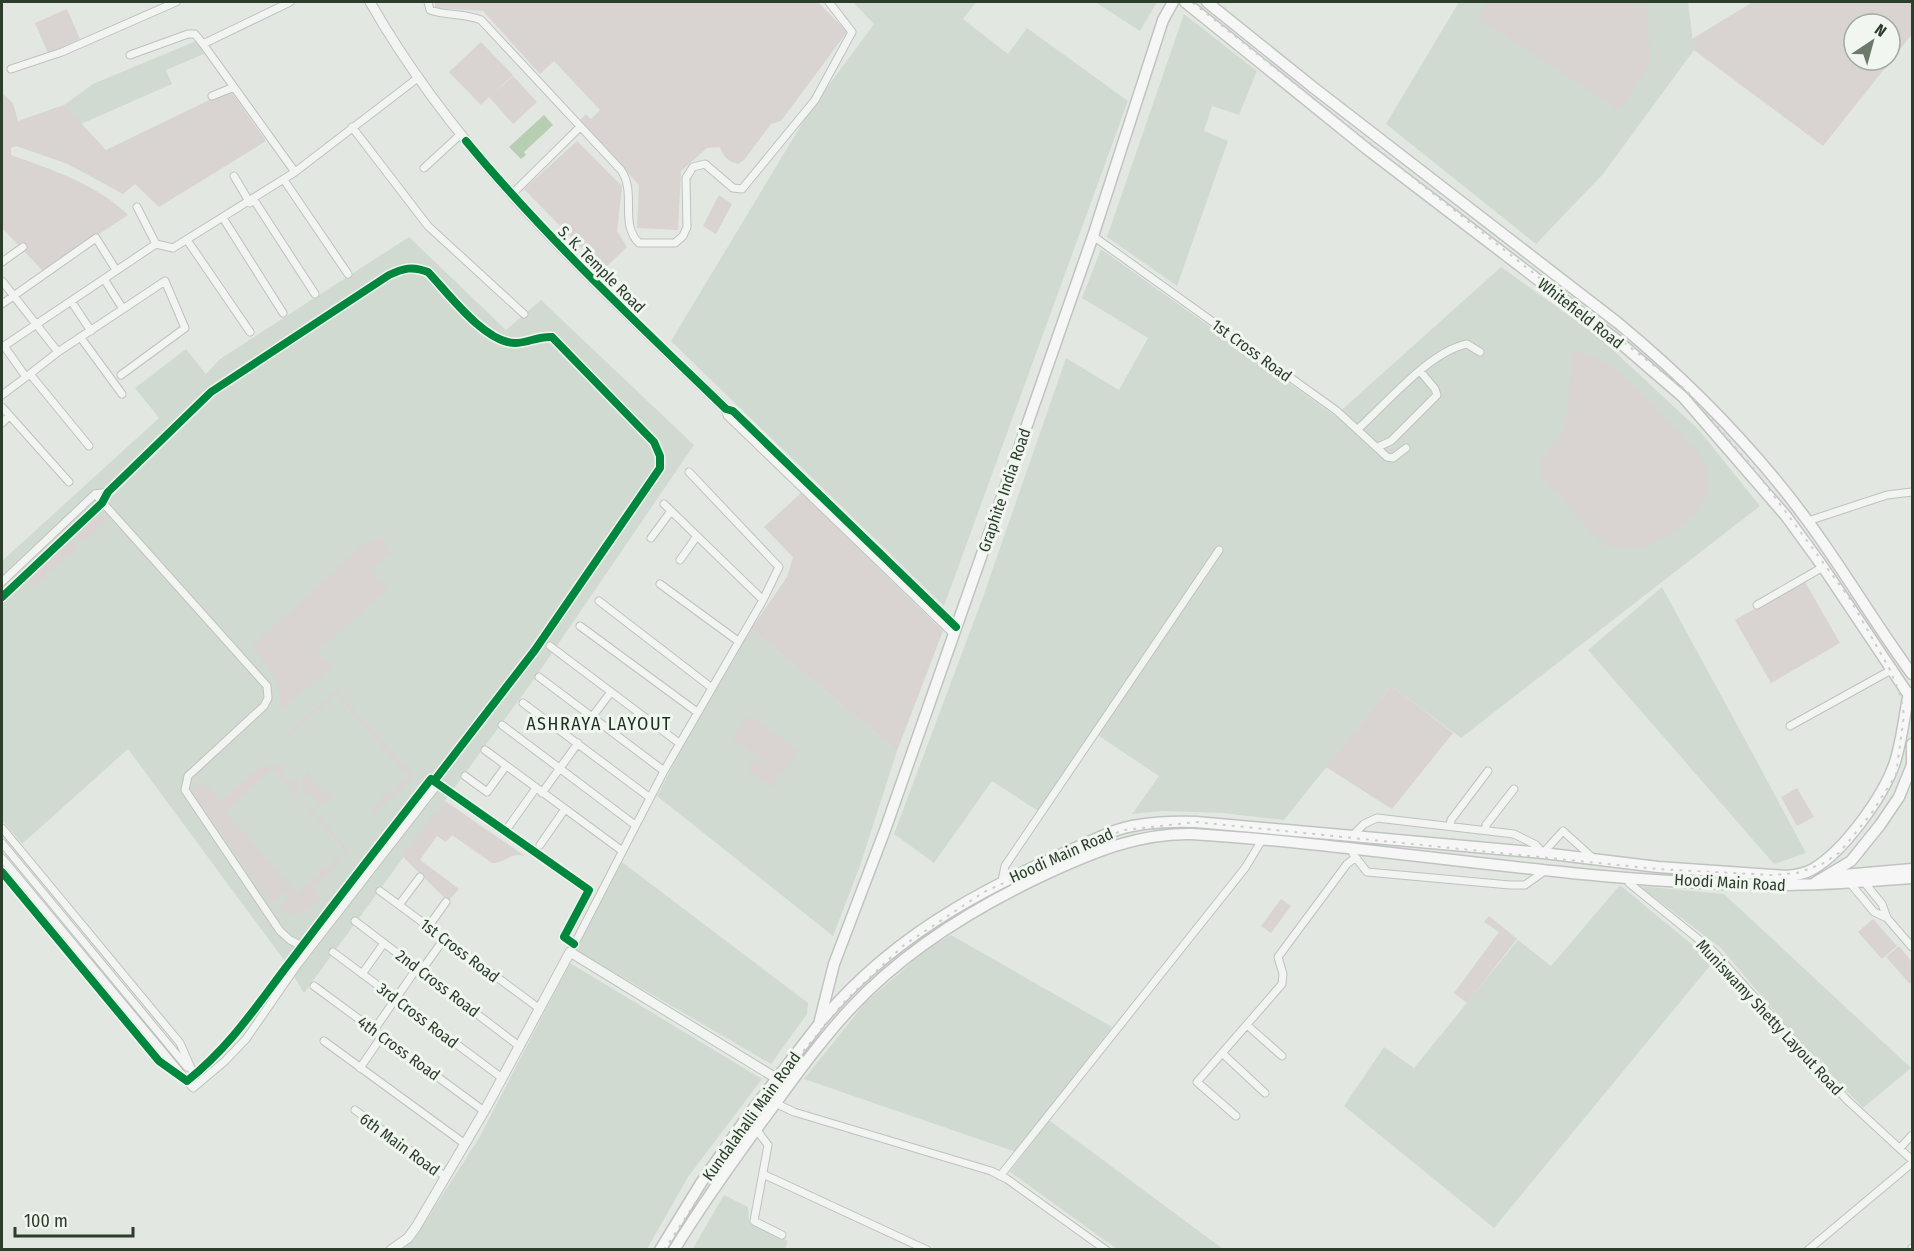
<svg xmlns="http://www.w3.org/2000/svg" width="1914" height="1251" font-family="'Fira Sans Condensed',sans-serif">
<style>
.built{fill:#d1dad1}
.green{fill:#d9d3d1;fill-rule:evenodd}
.water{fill:#b8ceb3}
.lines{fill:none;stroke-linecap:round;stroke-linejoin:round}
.minor-casing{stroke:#bfc2bf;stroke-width:9}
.tertiary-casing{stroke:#bfc2bf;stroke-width:11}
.primary-casing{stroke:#bfc4bf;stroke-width:13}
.minor{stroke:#f1f4f1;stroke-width:7}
.tertiary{stroke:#f1f4f1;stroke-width:9}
.primary{stroke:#f6f6f6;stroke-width:10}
.rail{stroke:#cbcecb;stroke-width:2;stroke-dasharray:3 6;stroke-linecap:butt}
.cycleway-casing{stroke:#f1f6f0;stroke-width:11}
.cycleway{stroke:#00873e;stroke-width:8}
.labels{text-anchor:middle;stroke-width:6;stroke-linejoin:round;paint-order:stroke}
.street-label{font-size:16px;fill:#2c3e2b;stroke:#f1f6f0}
.neighbourhood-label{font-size:18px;letter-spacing:1.5px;fill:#1d2f1d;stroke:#f1f6f0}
</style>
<rect width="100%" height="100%" fill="#e2e7e2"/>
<path class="built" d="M853 2H976L963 19 1008 54 1027 28 1128 101 944 606 671 341 809 112 874 24Z
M1095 2H1157L1140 31Z
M1459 2H1688L1694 50 1603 174 1536 244 1386 124Z
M1184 14 1257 71 1239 115 1212 106 1204 131 1228 141 1177 286 1107 237Z
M196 41 204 54 166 70 172 84 81 124 64 105 93 84Z
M409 237 506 330 541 300 694 445 535 678 304 993 284 960 128 749 22 844 2 820V561L159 418 135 388 186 349 206 374 220 359Z
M1101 249 1335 416 1501 267 1599 337 1699 430 1760 506 1461 738 1391 686 1284 820 1222 813 1164 811 1132 814 1159 776 1093 732 1038 811 992 781 934 863 894 834 983 597 1066 358 1119 390 1148 338 1082 298Z
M1662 587 1741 732 1806 853 1774 864 1588 650Z
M751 629 897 751 860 866 833 936 657 796 692 728Z
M622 862 808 1003 807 1014 771 1064 576 950Z
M1620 885 1713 962 1494 1228 1344 1106 1384 1047 1414 1068 1518 940 1551 966Z
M1639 886 1724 894 1911 1068 1863 1108 1802 1044 1721 948Z
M951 935 1112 1027 1016 1152 804 1079 865 1003 926 950Z
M570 963 762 1079 688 1177 647 1249H403L415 1238 479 1138Z
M1049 1120 1223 1249H1117L1010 1172Z
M724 1195 748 1207 749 1221 788 1241 785 1249 692 1250Z"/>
<path class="green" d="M435 2H818L847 32 781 121 771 124 744 160 738 164C729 162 723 157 720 147L707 148 681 171 678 230 637 228 639 185 580 120 586 114 591 119 600 110 554 61 540 74 483 11 435 8Z
M1488 2H1646L1650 62 1619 110 1478 18Z
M1753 2H1912V34L1823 146 1694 50 1692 39ZM1854 24H1890V60H1854Z
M67 9 80 39 48 53 35 23Z
M481 42 513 75 490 97 513 76 537 102 513 124 489 97 481 105 449 72Z
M230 90 266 141 159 207 135 184 123 194 68 164 16 146 11 148V155C52 170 95 183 128 215L43 271 2 228V93L13 103 18 121 64 105 106 150Z
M577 141 622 186 617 231 627 247 603 270 524 189Z
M719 195 732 204 716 234 703 226Z
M1573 351C1611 357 1639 389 1663 416 1678 432 1703 452 1708 474 1716 515 1649 558 1612 546 1591 539 1580 517 1566 503 1553 489 1540 482 1539 463L1560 436 1566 422Z
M801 493 943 631 897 751 751 629 787 577 793 557 764 527Z
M101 515 110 518 84 542 76 534 94 517Z
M381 538 392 552 371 570 387 589 317 651 332 666 282 709 279 705C283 680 267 665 252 647L361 546Z
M71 539 78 546 34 587 27 579Z
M1804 580 1840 643 1771 683 1735 620Z
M1391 686 1453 733 1392 809 1326 767Z
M336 691 413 774 411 779 373 814 370 810 383 798 382 796 387 792 389 794 408 776 336 694 288 737 287 733Z
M750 715 799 752 781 775 732 738Z
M755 758 779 776 771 787 747 769Z
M283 765 285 780H298L299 791 296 792 346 847 348 854 344 858 341 855 345 850 273 769 225 812 298 893 320 873 319 871 324 867 326 868 338 858 341 861 314 887 320 898C306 912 299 919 280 909L289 897 285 892 271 903 192 791 201 780 221 801 259 767Z
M306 772H310L309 776 323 793 327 791 334 799 319 804 309 793 307 795 302 790V777H305Z
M1797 788 1814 817 1797 826 1781 797Z
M445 801 525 856C511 852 505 863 492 863L452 835 446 842 437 836 420 860 459 889 448 901 402 856Z
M1281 899 1291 906 1271 933 1261 926Z
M1489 916 1517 939 1467 1003 1454 993 1499 932 1484 922Z
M1873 919 1897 946 1882 959 1858 932Z
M1899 946 1912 962V981L1910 984 1886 957Z"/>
<path class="water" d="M544 115 553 125 524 152 526 155 521 159 509 147Z"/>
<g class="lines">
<defs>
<path id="minor" d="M428 2 430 10C447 16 465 13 481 20L621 170C637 193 619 224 639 243H675L683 236 687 227 686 178 693 167 705 164 733 188 742 189 815 100 852 32 829 2
M203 44 295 172
M130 55 188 34H195L203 44 290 2
M11 69 62 52 176 2
M212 96 234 87
M352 127 428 226 524 314
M424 168 461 134
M234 176 250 203
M284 180 348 274
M511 195 580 127
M254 200 315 294
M137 207 156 244 173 248 295 172 419 77
M223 218 283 313
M1093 236 1337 411 1387 457 1393 458 1406 448
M187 240 250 332
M2 262 23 247
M104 279 123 309 165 281 185 328 121 375
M2 281 58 352 26 377 4 346 156 244
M71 301 91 331
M2 304 96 238 116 270
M81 338 122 394
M58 352 123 309
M30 374 89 446
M2 395 26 377
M2 407 69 482
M2 423 9 416
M1358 429C1386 404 1430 351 1467 344L1480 352
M1378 447 1391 441 1437 395 1435 389 1420 371
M95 494 267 686 268 698 264 706 188 776 185 790 280 931 290 940 302 946
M664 504 763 600
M1808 521 1887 495 1912 492
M651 538 671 511
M680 560 697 536
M2 582 95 494 108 492
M660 584 738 641
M2 597 102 503 108 492 211 392 389 275C404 268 412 266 428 272 448 293 485 343 515 343 528 343 538 336 552 337L654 442 660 456V468L535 650 434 781
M599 601 712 688
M1757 605 1823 567
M580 626 697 712
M550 646 679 743
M539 677 664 771
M523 703 649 797
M592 717 611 692
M502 725 635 825
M1790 726 1893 669
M485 750 621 850
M465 776 487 792 506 766
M542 793 578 743
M509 826 536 788
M1450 826 1451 820 1488 771
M2 828 180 1043 194 1075
M1486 830V825L1514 789
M1352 836 1364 824 1377 818 1514 834 1536 845 1543 853 1563 831 1594 859
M2 843 187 1067
M540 845 565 809
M1353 854 1367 872 1510 885H1525L1546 870
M2 858 193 1088 225 1061 246 1039 298 964 438 784
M2 872 159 1061 187 1081C234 1043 258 1003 294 957 339 897 385 838 431 779L589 890 564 937 574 944
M1630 877 1629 883 1713 951 1847 1100 1912 1160
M1002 881 1005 866 1219 550
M1850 883 1874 912 1887 918 1882 904 1864 882
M380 891 540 1009
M399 905 420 877
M1887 918 1912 947
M355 921 519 1046
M428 927 446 902
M573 947 664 771 763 600 779 567 689 472
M333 952 502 1078
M421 971 444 939
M362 974 384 943
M314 986 484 1111
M1247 1025 1282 1056
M374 1030 417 968
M324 1041 465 1144
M1222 1053 1265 1093
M360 1068 382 1036
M775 1103 794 1112 991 1171 1007 1179 1106 1250
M355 1110 446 1177
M1236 1116 1197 1082 1282 984 1283 974 1278 957 1347 864 1355 858
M756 1129 768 1145 754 1221 782 1235
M1900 1148 1912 1135
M765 1175 927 1250
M1000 1176 1245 868 1262 840
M1808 1250 1912 1163
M1911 1250 1912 1248"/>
<path id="tertiary" d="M370 2C460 160 596 284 726 409L728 415 954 633
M887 560 956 627
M391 1250 408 1238 416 1227 486 1108 570 952 776 1078"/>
<path id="primary" d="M1185 2 1367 149 1618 341 1683 397 1786 516 1823 567 1910 697
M1207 2 1314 88 1618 323C1687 380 1753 447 1807 520 1844 570 1875 624 1912 674
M1832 876 1912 869
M1816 882 1851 861 1880 825 1899 797 1912 765V744
M823 1019C902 925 1000 881 1109 833 1135 822 1167 821 1196 822L1543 853 1658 867 1787 876C1796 875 1805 874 1813 869 1844 851 1882 798 1894 765 1902 742 1904 716 1909 693
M660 1250 701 1183 747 1117 819 1024 834 964 885 830 982 554 1093 236 1163 20 1173 2
M674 1250C704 1201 738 1154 772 1108 797 1074 822 1039 851 1008 905 950 977 906 1048 873 1094 852 1139 833 1191 834 1389 846 1586 885 1785 885 1828 885 1870 881 1912 878"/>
</defs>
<use href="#minor" class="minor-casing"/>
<use href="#tertiary" class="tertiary-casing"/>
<use href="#primary" class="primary-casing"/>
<use href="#minor" class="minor"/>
<use href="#tertiary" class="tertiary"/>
<use href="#primary" class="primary"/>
<path class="rail" d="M664 1250 769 1092 847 999 904 945 984 892 1095 841 1124 830 1196 822 1657 869 1771 875 1797 873 1822 864 1839 853 1871 814 1896 775 1904 715 1900 694 1889 668 1850 599 1754 469 1686 390 1546 283 1192 2"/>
<defs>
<path id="cycleway" d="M466 141C545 237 636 322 726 409L733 411 956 627
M2 597 102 503 108 492 211 392 389 275C404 268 412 266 428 272 448 293 485 343 515 343 528 343 538 336 552 337L654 442 660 456V468L535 650 434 781
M2 872 159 1061 187 1081C234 1043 258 1003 294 957 339 897 385 838 431 779L589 890 564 937 574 944"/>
</defs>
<use href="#cycleway" class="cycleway-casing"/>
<use href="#cycleway" class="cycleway"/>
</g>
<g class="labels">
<g class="street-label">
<text transform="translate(602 269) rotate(45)" y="6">S. K. Temple Road</text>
<text transform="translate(1581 313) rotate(38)" y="6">Whitefield Road</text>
<text transform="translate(1252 350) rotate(36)" y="6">1st Cross Road</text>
<text transform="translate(1004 490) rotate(-71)" y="6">Graphite India Road</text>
<text transform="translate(1061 855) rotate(-24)" y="6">Hoodi Main Road</text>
<text transform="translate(1730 882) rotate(3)" y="6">Hoodi Main Road</text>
<text transform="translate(460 950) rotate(37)" y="6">1st Cross Road</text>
<text transform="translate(438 983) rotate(37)" y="6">2nd Cross Road</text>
<text transform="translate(418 1015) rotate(37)" y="6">3rd Cross Road</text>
<text transform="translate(1770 1017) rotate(47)" y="6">Muniswamy Shetty Layout Road</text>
<text transform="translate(399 1048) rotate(36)" y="6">4th Cross Road</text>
<text transform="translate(751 1116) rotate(-54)" y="6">Kundalahalli Main Road</text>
<text transform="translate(400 1144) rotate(36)" y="6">6th Main Road</text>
</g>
<g class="neighbourhood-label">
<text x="599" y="730">ASHRAYA LAYOUT</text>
</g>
</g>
<rect width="1914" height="1251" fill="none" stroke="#2c3e2b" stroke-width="6"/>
<g transform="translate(1872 42) rotate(36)"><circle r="28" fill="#f1f6f0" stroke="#a2aca1" stroke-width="1.5"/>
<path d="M0-4.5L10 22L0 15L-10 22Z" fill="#6c796b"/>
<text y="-9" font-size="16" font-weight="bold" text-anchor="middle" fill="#2c3e2b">N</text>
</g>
<path d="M15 1227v9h118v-9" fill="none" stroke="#2c3e2b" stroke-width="3"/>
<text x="24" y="1227" font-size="18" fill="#2c3e2b" stroke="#f1f6f0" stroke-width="4.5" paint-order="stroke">100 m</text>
</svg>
